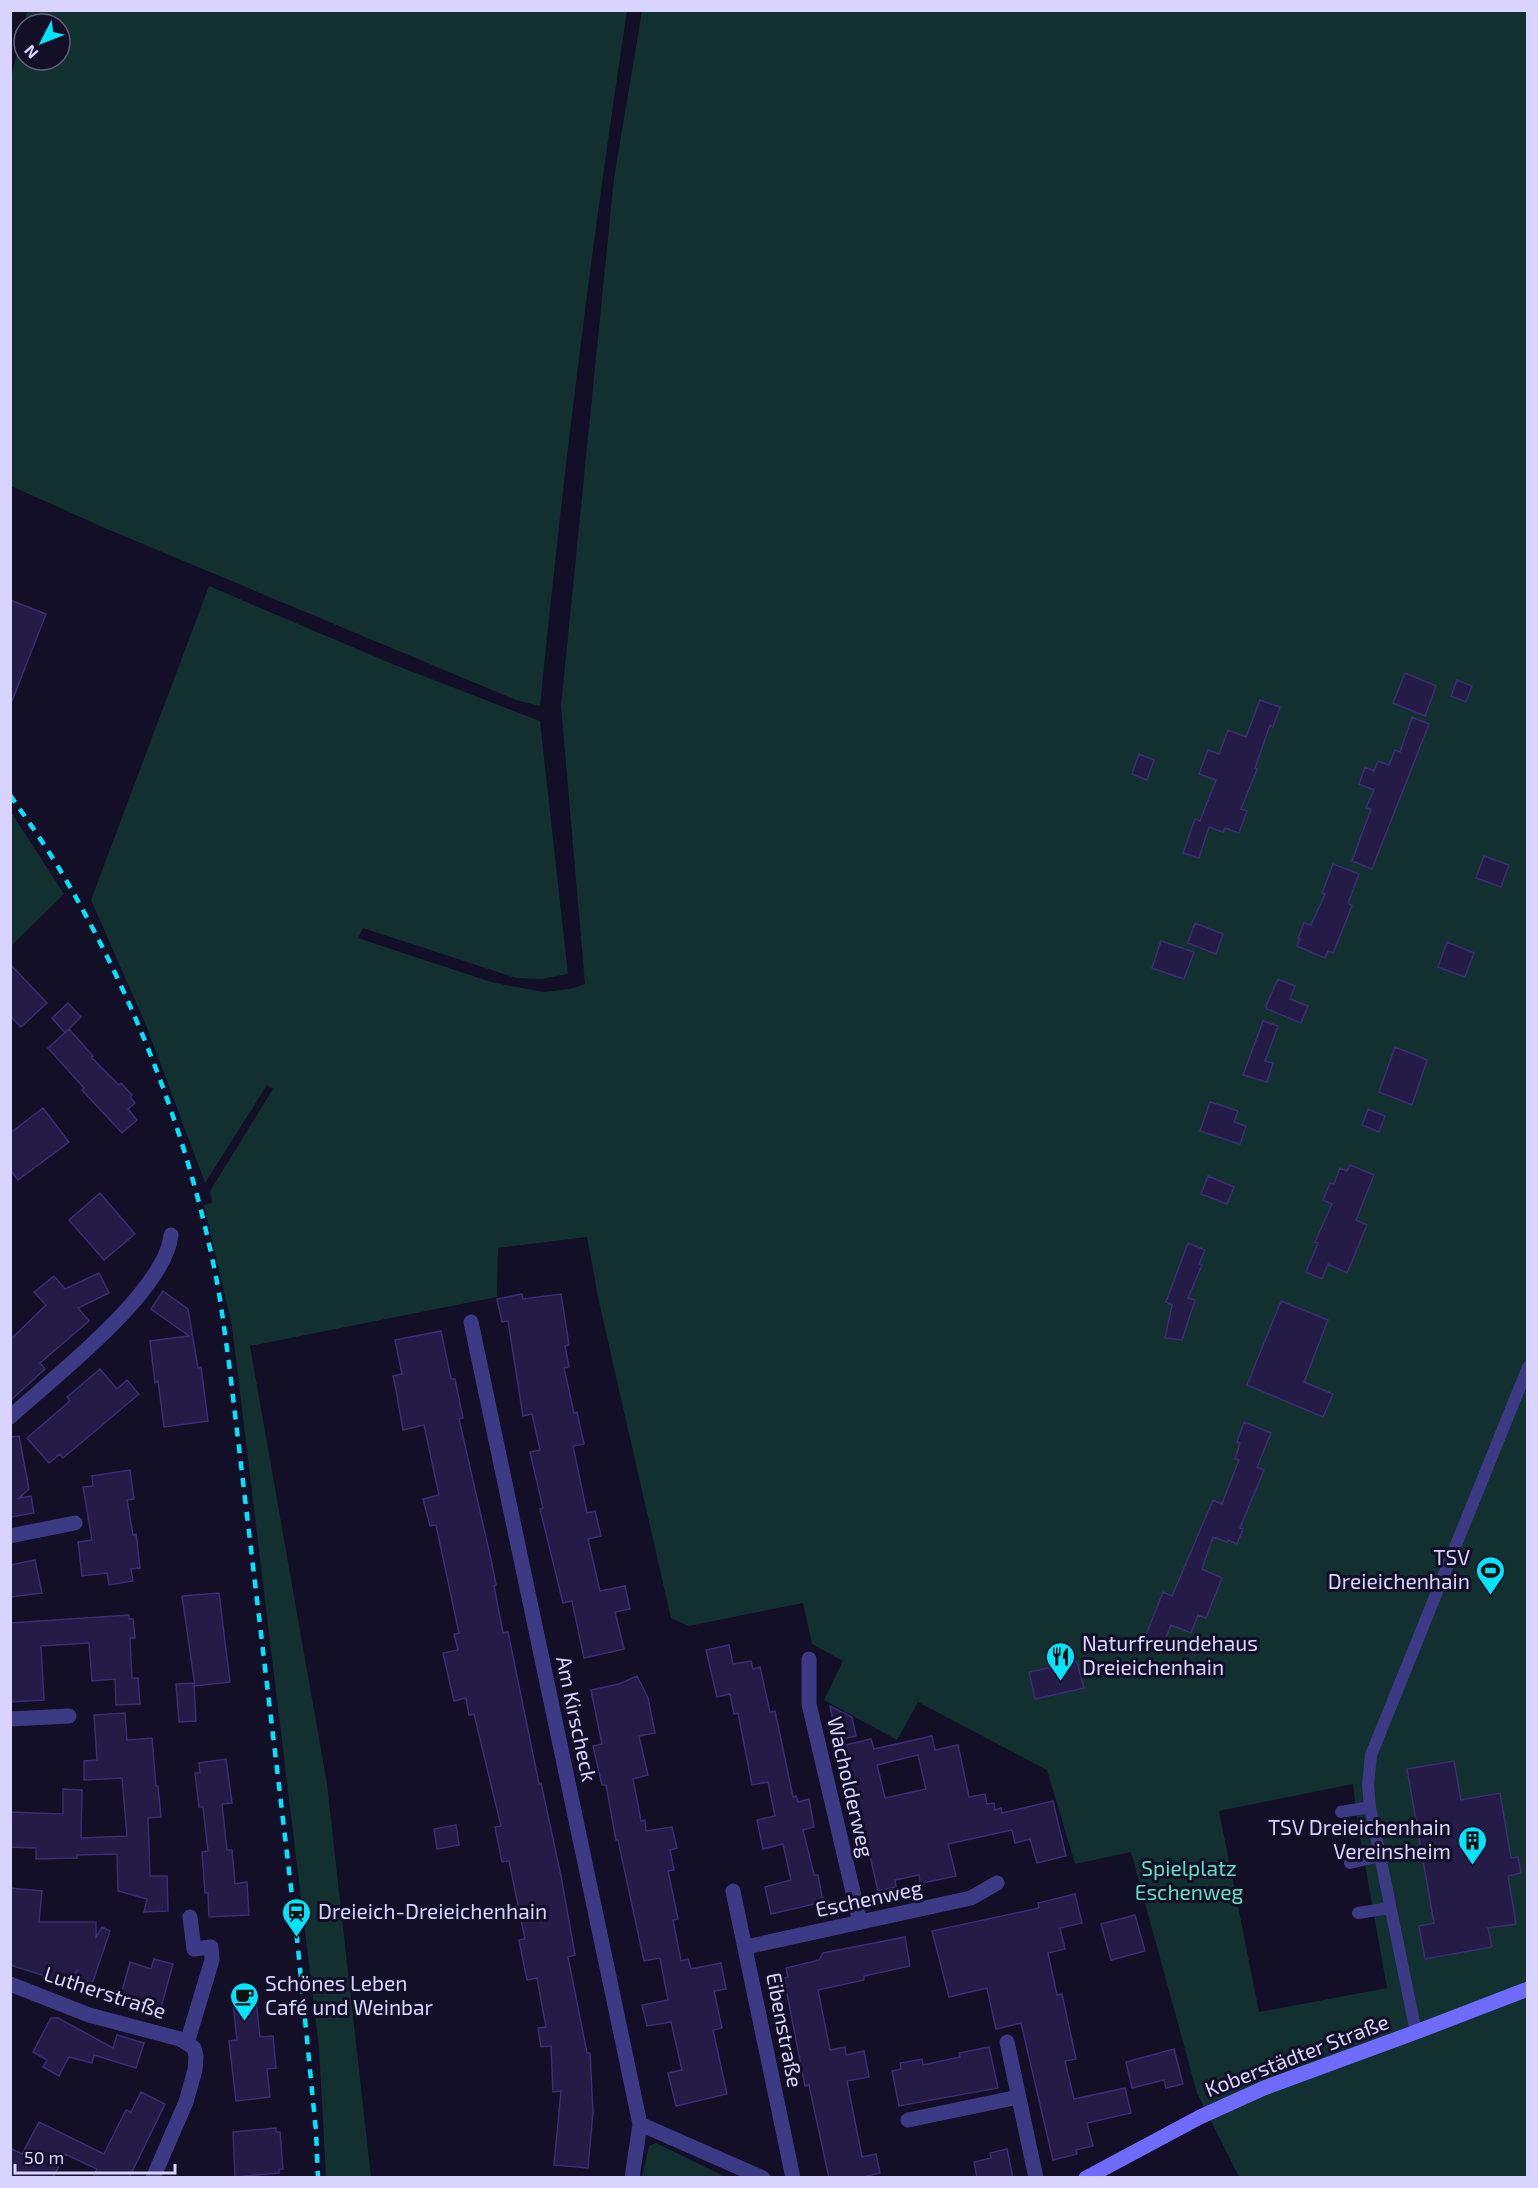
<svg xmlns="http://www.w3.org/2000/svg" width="1538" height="2188" font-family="'Exo 2',sans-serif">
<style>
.green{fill:#12302f;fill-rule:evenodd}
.building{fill:#241b47;stroke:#3b2d73;stroke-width:1.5;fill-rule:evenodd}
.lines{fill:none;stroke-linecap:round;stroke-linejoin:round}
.lane{stroke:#3d3a85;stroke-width:12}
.street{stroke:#3d3a85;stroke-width:15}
.secondary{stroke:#6f6bff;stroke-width:15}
.rail{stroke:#00e5ff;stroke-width:4.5;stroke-dasharray:9 8;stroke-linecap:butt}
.labels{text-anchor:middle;stroke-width:6;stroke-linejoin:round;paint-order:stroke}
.poi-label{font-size:21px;fill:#d9d4ff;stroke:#130f26;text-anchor:start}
.street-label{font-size:21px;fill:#d9d4ff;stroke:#130f26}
.park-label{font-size:21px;fill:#5fe0c0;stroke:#130f26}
</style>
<rect width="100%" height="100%" fill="#130f26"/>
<path class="green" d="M27 11H627C592 242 563 473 540 706L516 700 107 529 11 486 10 82 24 24V60H60V24H24Z
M642 11H1527V2177H1239L1197 2093 1131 1852 1075 1864 1047 1770 918 1702 897 1740 824 1700 843 1661 812 1644 803 1603 689 1626 671 1618 599 1302 587 1237 498 1248 497 1297 250 1346 327 1784 371 2177H326L319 2048 232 1326 204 1205 212 1203 210 1191 273 1089 267 1085 205 1183 146 1025 91 900 209 586 390 663 540 721 568 974 541 979 516 978 363 928 358 938 491 982 543 992 570 989 585 984 561 706 614 178ZM1353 1784 1357 1820 1387 1988 1259 2012 1219 1811Z
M11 812 64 894 11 946H10Z
M656 2143 726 2177H642L649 2146Z"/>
<path class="building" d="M10 600 46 614 12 701H10Z
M1405 673 1436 686 1425 716 1393 703Z
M1457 680 1472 686 1466 702 1451 696Z
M1260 700 1280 707 1273 727 1270 725 1255 768 1257 769 1241 809 1247 811 1239 833 1225 828 1223 832 1209 827 1199 858 1183 853 1195 819 1200 821 1216 780 1199 774 1208 750 1219 754 1228 730 1246 737Z
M1412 717 1429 724 1372 869 1352 861 1371 809 1366 808 1374 790 1359 784 1365 767 1374 771 1378 761 1389 765 1395 750 1400 752Z
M1139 754 1154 760 1147 780 1132 774Z
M1484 856 1509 865 1501 887 1476 878Z
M1333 864 1359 874 1348 903 1352 906 1333 953 1328 951 1325 958 1297 946 1300 939 1298 938 1304 923 1311 925 1325 894 1322 893Z
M1195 923 1223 934 1216 954 1188 943Z
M1161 941 1194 952 1184 979 1152 968Z
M1447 942 1474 953 1465 977 1438 967Z
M10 964 47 1003 21 1027 10 1016Z
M1278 979 1295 986 1290 999 1308 1006 1301 1023 1267 1009 1266 1006Z
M68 1003 81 1017 65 1033 52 1018Z
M1263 1021 1278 1026 1265 1061 1273 1063 1267 1082 1243 1075Z
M69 1029 93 1056 91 1057 119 1085 121 1083 132 1095 130 1097 135 1103 128 1109 137 1120 122 1133 82 1090 84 1088 48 1048Z
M1395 1047 1427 1060 1412 1105 1379 1092Z
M1210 1102 1238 1111 1234 1122 1246 1126 1240 1144 1200 1131Z
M43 1108 69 1142 18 1180 10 1170V1133Z
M1368 1109 1385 1116 1379 1132 1362 1125Z
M1350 1165 1374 1175 1356 1220 1367 1225 1347 1273 1328 1264 1322 1279 1306 1272 1318 1243 1315 1242 1332 1204 1323 1200 1330 1183 1334 1184 1340 1168 1347 1171Z
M1208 1176 1234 1187 1227 1204 1201 1194Z
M100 1193 135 1234 104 1260 69 1220Z
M1188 1243 1205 1250 1199 1264 1202 1265 1188 1298 1195 1300 1182 1340 1165 1338 1172 1305 1166 1302Z
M99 1273 109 1293 78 1308 89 1321 40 1363 45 1369 10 1401V1340L46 1305 34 1292 54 1276 65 1289Z
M163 1291 188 1309 198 1368 201 1367 208 1421 164 1427 158 1381 155 1383 150 1341 189 1336 151 1309Z
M522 1294 523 1299 561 1294 569 1345 565 1346 569 1367 564 1368 574 1413 577 1412 584 1444 573 1446 587 1513 595 1511 601 1536 588 1539 600 1591 625 1586 630 1609 615 1612 624 1649 584 1658 572 1601 563 1603 540 1509 543 1508 530 1452 540 1450 532 1414 523 1416 508 1321 502 1322 497 1299Z
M1281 1301 1328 1320 1304 1382 1333 1394 1323 1417 1247 1385Z
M441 1331 451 1379H455L463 1418 459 1419 492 1564 496 1585 494 1586 503 1633 508 1632 539 1784 541 1783 561 1876 575 1955 568 1957 587 2053H590L593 2112 588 2168 554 2165 561 2091 553 2092 551 2046 541 2047 538 2028 546 2027 537 1978 527 1980 519 1940 525 1939 509 1861 502 1862 495 1827 501 1826 474 1714 469 1715 466 1698 454 1701 443 1653 458 1650 454 1634 459 1633 436 1525 430 1526 423 1499 439 1495 424 1425 403 1430 396 1390 393 1376 402 1374 395 1340Z
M100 1369 117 1389 127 1380 139 1394 63 1458 60 1454 49 1463 27 1438 70 1401 67 1397Z
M1244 1422 1271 1433 1257 1467 1264 1470 1240 1528 1243 1529 1237 1544 1228 1540 1227 1542 1213 1537 1202 1569 1222 1578 1206 1618 1198 1615 1191 1633 1171 1625 1162 1647 1144 1640 1163 1592 1172 1596 1213 1500 1222 1504 1239 1460 1235 1459 1240 1443 1237 1442Z
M19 1436 29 1489 19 1498 31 1496 34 1513 10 1517V1437Z
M130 1470 134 1499 127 1500 133 1535 136 1534 140 1568 131 1569 133 1581 109 1585 107 1573 82 1576 78 1542 92 1540 83 1487 93 1486 92 1476Z
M35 1560 42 1593 10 1597V1565Z
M219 1593 230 1682 195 1686 182 1596Z
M129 1615V1619H133L135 1638H130L132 1678H138L140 1704 116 1705 115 1679 92 1681 89 1643 41 1646 44 1700 10 1702V1623Z
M729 1645 733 1664 751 1661 753 1669 760 1667 770 1712 775 1711 793 1797 796 1796 798 1802 809 1799 814 1827 803 1830 814 1875H818L823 1902 771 1914 765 1887 791 1880 783 1844 763 1849 757 1820 775 1816 768 1782 752 1785 738 1713 734 1714 730 1694 717 1697 706 1650Z
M1077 1662 1084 1688 1035 1699 1029 1672Z
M637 1676 648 1698 655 1733 639 1736 648 1775 633 1779 641 1821 645 1820 646 1831 672 1827 677 1848 670 1850 674 1870 668 1871 678 1919 673 1920 681 1961 688 1959 691 1969 721 1963 726 1989 714 1991 722 2028 713 2030 727 2094 676 2106 668 2073 682 2070 671 2022 647 2026 642 2005 668 2000 660 1958 644 1961 618 1840H616L606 1785H602L593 1746 602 1744 591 1690 619 1684Z
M194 1683 196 1721 179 1722 176 1684Z
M830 1706 852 1717 856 1736 837 1740Z
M125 1713 127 1740 152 1738 156 1786H158L161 1817 148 1818 150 1876H167L168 1911 144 1912 147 1899 118 1891 117 1854 77 1855V1858L36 1859V1848L10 1847V1812L63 1814V1789L82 1790 81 1838 127 1836 122 1778 84 1780V1761L97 1760 94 1715Z
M932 1736 935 1750 958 1745 969 1797 985 1794 987 1804 994 1803 995 1810 1001 1808 1002 1813 1053 1801 1066 1856 1037 1863 1030 1839 1015 1843 1012 1830 948 1844 956 1876 923 1883 920 1882 919 1875 895 1880 896 1887 878 1891 845 1745 871 1739 874 1749ZM918 1755 926 1789 885 1798 877 1765Z
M226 1759 232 1803 222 1804 227 1850H232L235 1884 247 1882 249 1915 209 1917 208 1893H205L202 1852 208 1851 203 1807H199L195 1773H200L199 1763Z
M1454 1761 1461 1800 1500 1793 1511 1858 1518 1857 1521 1873 1508 1876 1516 1924 1488 1928 1492 1947 1425 1959 1419 1926 1434 1923 1407 1769Z
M456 1825 459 1845 437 1849 434 1829Z
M10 1888 42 1891 39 1922H96V1937L102 1927 110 1931 90 1990 70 1984 78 1970 64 1982 10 1965Z
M1075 1894 1082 1923 1060 1928 1065 1949 1048 1953 1057 1995 1062 1994 1076 2059 1065 2061 1074 2099 1125 2088 1131 2113 1087 2123 1093 2146 1076 2150 1077 2154 1053 2160 1021 2023 996 2029 987 1988 949 1997 932 1931 1039 1908 1038 1903Z
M1135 1915 1145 1951 1111 1960 1101 1924Z
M905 1937 910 1966 864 1976V1980L818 1990 830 2050 845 2047 846 2055 864 2051 869 2077 847 2081 862 2157 876 2154 880 2173 859 2178H829L809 2085 805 2086 784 1978 788 1977 786 1968 819 1960 823 1953Z
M154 1959 173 1964 160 2011 148 2007 147 2010 119 2002 130 1962 151 1969Z
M256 2000 260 2037 273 2036 276 2068 267 2069 270 2097 236 2101 229 2041 237 2040 233 2003Z
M51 2018H58L113 2048 117 2035 144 2043 136 2068 94 2055 92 2063 69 2057 59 2076 43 2067 47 2060 33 2052Z
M989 2047 998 2088 899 2106 892 2071 901 2069 900 2063 922 2059 923 2065 960 2057 959 2053Z
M1174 2049 1183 2084 1166 2088 1164 2080 1132 2088 1126 2062Z
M141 2092 165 2104 129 2178H93L97 2169 65 2154 53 2178H10V2148L22 2154 39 2122 104 2154 126 2110 131 2112Z
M276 2128V2132H280L283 2169H279V2173L235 2177 233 2132Z
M1007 2149 1013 2178H977L974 2162 991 2158 990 2153Z"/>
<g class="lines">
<path class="lane" d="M1341 1812 1370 1807
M1350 1863 1379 1856
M1358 1913 1390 1908
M1416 2032 1370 1807 1368 1785 1371 1755 1528 1367"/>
<path class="street" d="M471 1322 640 2124 763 2178
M10 1417C53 1378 165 1292 171 1235
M10 1536 75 1523
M809 1659V1704L860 1922
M10 1719 69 1716
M733 1891 793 2178
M746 1947 971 1898 997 1883
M10 1984 89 2015 180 2039 194 2048 196 2056 195 2070 186 2102 153 2178
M1007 2042 1036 2178
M187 2043 212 1960 211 1947 194 1949 190 1917
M908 2120 1018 2097
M632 2178 640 2124"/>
<path class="secondary" d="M1086 2178 1200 2117 1264 2088 1416 2032 1528 1989"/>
<path class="rail" d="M10 795C31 825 52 855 70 887 139 1007 191 1146 217 1282 222 1309 225 1336 229 1363L297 1938 316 2131 318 2178"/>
</g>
<defs>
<symbol id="stadium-pin" viewBox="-11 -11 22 30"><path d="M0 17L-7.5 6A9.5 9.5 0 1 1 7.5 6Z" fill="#00e5ff" stroke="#130f26"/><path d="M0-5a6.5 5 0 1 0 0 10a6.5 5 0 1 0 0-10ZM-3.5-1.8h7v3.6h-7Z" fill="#111"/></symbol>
<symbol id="restaurant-pin" viewBox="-11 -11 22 30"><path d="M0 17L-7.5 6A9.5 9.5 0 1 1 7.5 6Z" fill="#00e5ff" stroke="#130f26"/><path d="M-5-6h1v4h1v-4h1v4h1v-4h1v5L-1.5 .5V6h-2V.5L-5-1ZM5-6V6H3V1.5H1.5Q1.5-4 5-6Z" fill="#111"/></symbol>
<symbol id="building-pin" viewBox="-11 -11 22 30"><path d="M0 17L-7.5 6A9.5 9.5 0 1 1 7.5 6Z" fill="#00e5ff" stroke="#130f26"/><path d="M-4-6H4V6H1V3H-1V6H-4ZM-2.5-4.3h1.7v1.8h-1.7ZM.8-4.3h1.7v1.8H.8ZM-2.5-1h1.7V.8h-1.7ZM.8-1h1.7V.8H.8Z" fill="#111"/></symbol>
<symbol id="station-pin" viewBox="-11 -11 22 30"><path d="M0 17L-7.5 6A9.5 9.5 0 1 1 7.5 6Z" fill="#00e5ff" stroke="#130f26"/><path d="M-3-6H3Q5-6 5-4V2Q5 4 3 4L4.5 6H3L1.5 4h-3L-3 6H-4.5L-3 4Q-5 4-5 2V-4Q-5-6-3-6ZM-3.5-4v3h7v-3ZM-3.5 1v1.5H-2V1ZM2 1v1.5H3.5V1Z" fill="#111"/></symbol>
<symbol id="cafe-pin" viewBox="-11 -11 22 30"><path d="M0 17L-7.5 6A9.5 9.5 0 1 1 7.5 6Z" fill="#00e5ff" stroke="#130f26"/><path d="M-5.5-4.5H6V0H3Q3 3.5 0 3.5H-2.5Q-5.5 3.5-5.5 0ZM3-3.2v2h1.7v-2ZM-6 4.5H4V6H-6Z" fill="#111"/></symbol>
</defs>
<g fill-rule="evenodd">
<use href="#stadium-pin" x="1474" y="1554" width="33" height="45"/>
<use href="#restaurant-pin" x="1044" y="1640" width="33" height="45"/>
<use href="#building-pin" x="1456" y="1824" width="33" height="45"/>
<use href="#station-pin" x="280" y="1896" width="33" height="45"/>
<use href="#cafe-pin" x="228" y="1980" width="33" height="45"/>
</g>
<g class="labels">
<g class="poi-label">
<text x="1470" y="1565" text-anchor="end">TSV<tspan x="1470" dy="24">Dreieichenhain</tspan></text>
<text x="1082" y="1651">Naturfreundehaus<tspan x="1082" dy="24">Dreieichenhain</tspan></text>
<text x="1451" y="1835" text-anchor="end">TSV Dreieichenhain<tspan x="1451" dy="24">Vereinsheim</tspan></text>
<text x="318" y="1919">Dreieich-Dreieichenhain</text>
<text x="265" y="1991">Schönes Leben<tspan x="265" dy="24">Café und Weinbar</tspan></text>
</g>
<g class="street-label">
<text transform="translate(576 1719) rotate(78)" y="7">Am Kirscheck</text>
<text transform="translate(850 1787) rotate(77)" y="7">Wacholderweg</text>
<text transform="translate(869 1899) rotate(-12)" y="7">Eschenweg</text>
<text transform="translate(105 1993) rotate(18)" y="7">Lutherstraße</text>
<text transform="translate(784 2030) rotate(79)" y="7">Eibenstraße</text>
<text transform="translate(1297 2056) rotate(-21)" y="7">Koberstädter Straße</text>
</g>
<g class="park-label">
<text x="1189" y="1876">Spielplatz<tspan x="1189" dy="24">Eschenweg</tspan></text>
</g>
</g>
<rect width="1538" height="2188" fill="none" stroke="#d9d4ff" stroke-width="24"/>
<g transform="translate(42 42) rotate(228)"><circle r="28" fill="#130f26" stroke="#625e7d" stroke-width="1.5"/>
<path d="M0-4.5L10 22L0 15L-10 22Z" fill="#00e5ff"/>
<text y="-9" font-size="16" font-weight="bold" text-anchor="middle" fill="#d9d4ff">N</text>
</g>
<path d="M15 2164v9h160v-9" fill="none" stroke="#d9d4ff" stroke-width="3"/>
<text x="24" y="2164" font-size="18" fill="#d9d4ff" stroke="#130f26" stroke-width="4.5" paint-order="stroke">50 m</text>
</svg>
